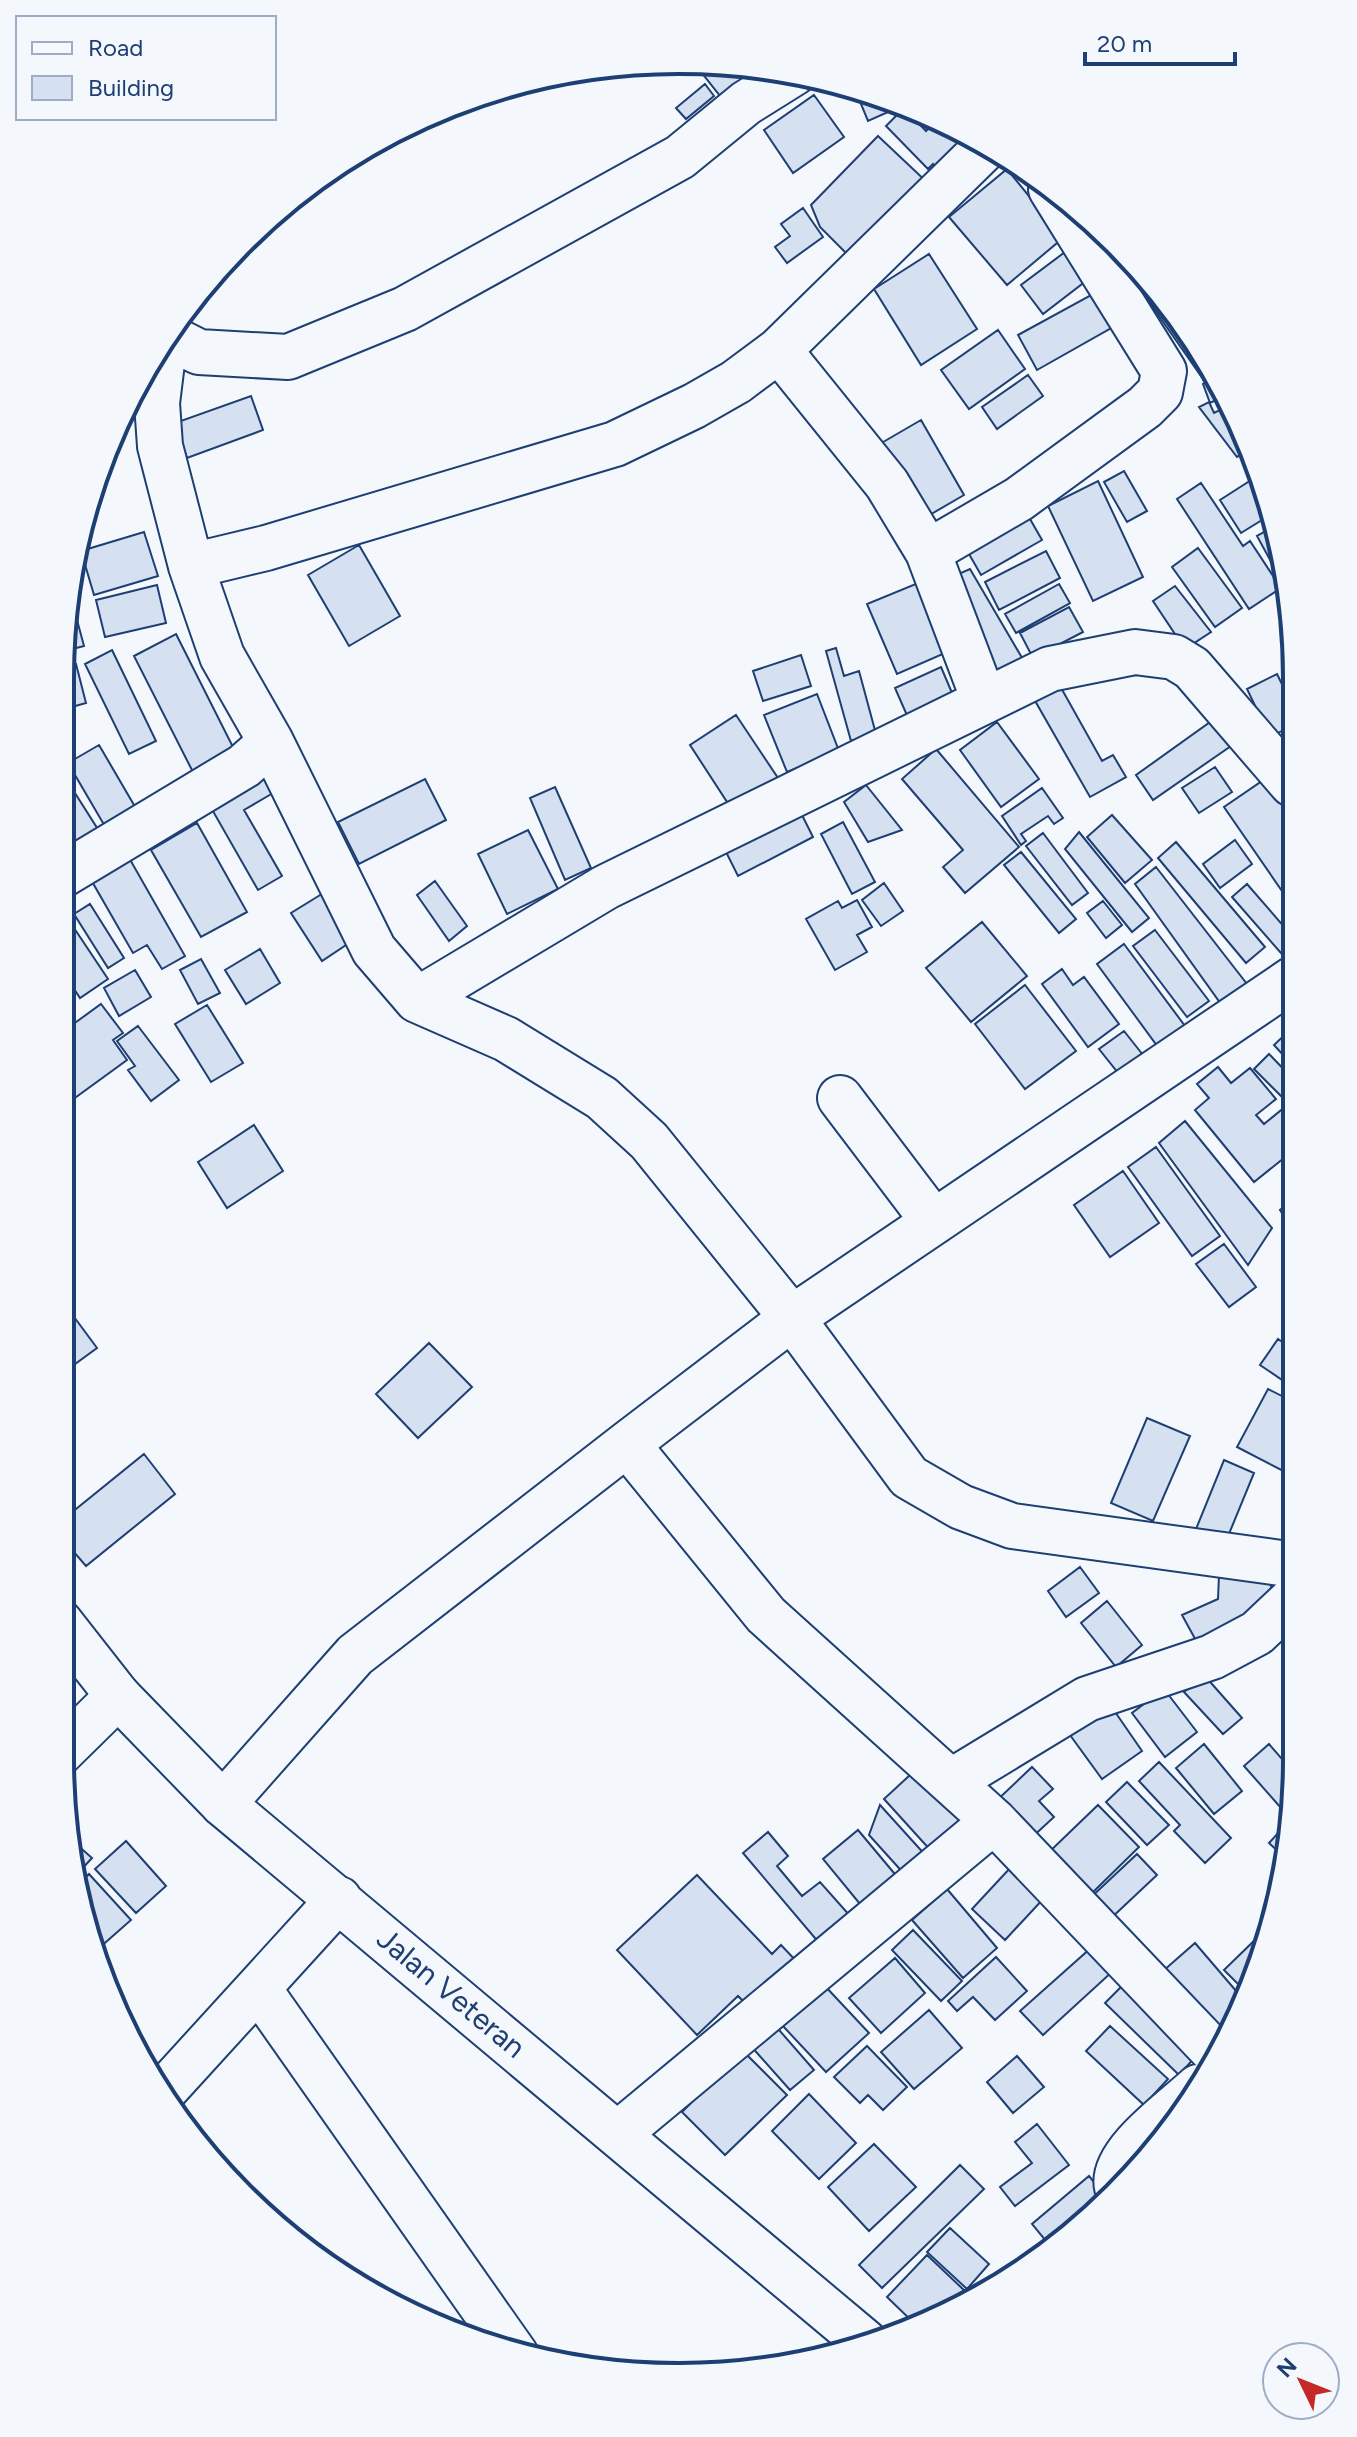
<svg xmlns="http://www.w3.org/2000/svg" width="1357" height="2437" font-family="Figtree,sans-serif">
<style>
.building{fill:#d5e0f0;stroke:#1d3f73;stroke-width:2}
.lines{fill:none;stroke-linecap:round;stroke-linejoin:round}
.minor-casing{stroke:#1d3f73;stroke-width:48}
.tertiary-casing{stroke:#1d3f73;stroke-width:48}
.minor{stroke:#f4f7fb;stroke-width:44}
.tertiary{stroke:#f4f7fb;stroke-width:44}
.labels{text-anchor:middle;stroke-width:6;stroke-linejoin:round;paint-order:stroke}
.street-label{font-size:30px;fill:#1d3f73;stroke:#f4f7fb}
.rim{fill:none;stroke:#1d3f73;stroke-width:4}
</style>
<rect width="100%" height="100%" fill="#f4f7fb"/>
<path class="building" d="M694 63 740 65 748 75 721 97Z
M705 84 714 96 686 119 676 108Z
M854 87 877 93 904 105 868 121Z
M814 95 844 137 793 173 764 130Z
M904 108 926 131 937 120 980 139 946 177 933 164 928 169 886 126Z
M878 136 931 186 855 262 820 227 811 205Z
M1007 169 1063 238 1007 285 949 217Z
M803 208 823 237 787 263 775 247 790 236 781 224Z
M1073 246 1095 274 1043 314 1021 285Z
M929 254 977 329 921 365 874 289Z
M1145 281 1193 335 1211 369 1201 376 1138 286Z
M1102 289 1120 323 1037 370 1018 335Z
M998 330 1025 369 969 409 941 370Z
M1028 375 1043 396 997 429 982 407Z
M1215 378 1225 396 1210 403 1203 384Z
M251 396 263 430 187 458 175 423Z
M1209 402 1214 413 1230 405 1252 449 1237 457 1199 407Z
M921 420 964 495 921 520 878 445Z
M1124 471 1147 511 1127 522 1104 482Z
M1259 475 1270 515 1241 533 1220 500Z
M1098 481 1143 577 1093 601 1048 506Z
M1201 483 1243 546 1250 541 1281 588 1249 609 1177 499Z
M1026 512 1042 540 981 575 965 547Z
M1273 527 1292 597 1291 598 1257 536Z
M144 532 158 576 94 595 81 551Z
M359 545 400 616 349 646 308 575Z
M1198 548 1242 608 1215 627 1172 567Z
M1046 551 1060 578 999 610 985 582Z
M970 569 1028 668 991 682 947 579Z
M923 581 952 650 897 674 867 604Z
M1059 584 1070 603 1016 633 1005 614Z
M157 585 166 623 105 637 96 600Z
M1175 586 1211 632 1185 649 1153 601Z
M69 590 84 646 61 652V639Z
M1069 607 1083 632 1033 658 1020 633Z
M176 634 238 757 196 778 134 656Z
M836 648 844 676 859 671 876 734 851 741 826 651Z
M112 650 156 741 129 754 85 664Z
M801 655 811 686 763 701 753 671Z
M76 664 86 703 61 710V668Z
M941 667 955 700 909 720 895 688Z
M1277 674 1292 705V726L1270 737 1247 689Z
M1055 677 1102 761 1113 755 1126 777 1090 797 1030 692Z
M817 694 839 751 787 772 764 715Z
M736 715 778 778 731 808 690 745Z
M1213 720 1231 746 1153 800 1136 775Z
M997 722 1039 779 1001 807 960 750Z
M99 745 141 817 110 835 68 763Z
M936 749 1019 847 965 893 943 867 963 850 902 779Z
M1215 767 1232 792 1199 813 1182 788Z
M61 771 99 831 61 855Z
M270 772 280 789 244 810 282 876 258 890 210 806Z
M425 779 446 820 359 864 338 822Z
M1265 779 1292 820 1293 907 1224 807Z
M866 785 902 830 868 842 844 802Z
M555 787 591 868 565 880 530 798Z
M1042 788 1063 818 1054 824 1048 816 1021 834 1026 841 1021 845 1002 816Z
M799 809 813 837 738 876 724 848Z
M1112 815 1152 860 1125 883 1087 837Z
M843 822 875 882 852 894 821 834Z
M197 823 247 912 201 937 151 850Z
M528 830 558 889 507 914 478 854Z
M1079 832 1149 918 1132 932 1065 849Z
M1043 833 1088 893 1072 905 1026 846Z
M1235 840 1252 864 1220 888 1203 864Z
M1176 842 1265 947 1246 963 1158 858Z
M1021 852 1076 919 1059 933 1004 865Z
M128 856 185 956 162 969 147 945 133 953 90 878Z
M1156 867 1247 984 1221 1004 1135 884Z
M435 881 467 926 449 941 417 895Z
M884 883 903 911 881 926 862 900Z
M1247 884 1293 937V957L1288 961 1232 897Z
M325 892 355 939 322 961 291 913Z
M857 900 872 927 857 935 867 952 835 970 806 919 838 901 842 908Z
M1103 901 1122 925 1106 938 1087 913Z
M90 904 124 958 108 968 74 914Z
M64 913 108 979 80 998 61 969Z
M982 922 1027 976 971 1022 926 968Z
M1155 930 1209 1001 1187 1017 1133 946Z
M1124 944 1185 1026 1158 1047 1097 964Z
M260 949 280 983 246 1004 225 970Z
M201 959 220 993 198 1004 180 970Z
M1062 969 1073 985 1084 977 1119 1024 1088 1047 1042 984Z
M135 970 151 997 119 1016 104 988Z
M1025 985 1076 1051 1025 1089 975 1024Z
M101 1004 123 1033 113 1040 127 1060 61 1108V1033Z
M207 1005 243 1063 211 1082 175 1024Z
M138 1026 179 1080 151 1101 128 1070 135 1066 117 1041Z
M1293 1027V1066L1274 1045Z
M1124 1031 1143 1055 1119 1074 1099 1049Z
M1269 1054 1293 1079V1108L1254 1069Z
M1218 1067 1231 1083 1250 1068 1276 1099 1256 1115 1264 1124 1285 1107 1293 1117 1294 1150 1254 1182 1195 1110 1209 1098 1197 1084Z
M1185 1121 1272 1228 1248 1265 1159 1143Z
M254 1125 283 1171 227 1208 198 1162Z
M1156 1147 1220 1236 1192 1256 1128 1167Z
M1123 1171 1159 1223 1110 1257 1074 1205Z
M1294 1198V1233L1280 1210Z
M1224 1244 1256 1287 1229 1307 1196 1264Z
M63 1302 97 1348 60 1375 61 1304Z
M1278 1339 1294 1350V1388L1260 1365Z
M429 1343 472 1387 418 1438 376 1394Z
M1268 1389 1294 1402 1295 1477 1237 1447Z
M1147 1418 1190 1436 1153 1521 1111 1503Z
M144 1454 175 1494 86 1566 60 1536V1522Z
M1224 1460 1254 1473 1224 1546 1194 1534Z
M1080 1567 1099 1593 1066 1617 1048 1591Z
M1219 1575 1269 1577 1273 1595 1199 1646 1182 1615 1218 1599Z
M1107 1601 1142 1645 1116 1667 1081 1623Z
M1295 1614V1657L1273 1631Z
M1204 1675 1242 1718 1223 1734 1184 1692Z
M1164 1689 1197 1732 1165 1757 1132 1713Z
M1111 1706 1142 1751 1102 1779 1070 1735Z
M1204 1744 1242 1791 1214 1814 1176 1768Z
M1269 1744 1296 1775V1798L1289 1817 1244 1766Z
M1159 1762 1231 1838 1205 1863 1174 1831 1180 1825 1139 1781Z
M923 1763 972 1817 933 1853 884 1799Z
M1032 1767 1053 1789 1039 1801 1054 1817 1029 1840 994 1803Z
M1127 1782 1169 1825 1147 1845 1106 1802Z
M880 1805 928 1858 907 1877 869 1835Z
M1098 1805 1139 1847 1087 1898 1046 1855Z
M1288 1822 1291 1825 1286 1859 1269 1843Z
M858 1830 904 1885 869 1915 823 1859Z
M768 1832 788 1856 777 1866 802 1896 820 1882 851 1917 820 1944 743 1853Z
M126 1841 166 1886 136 1913 95 1869Z
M74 1842 92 1858 79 1872Z
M1137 1854 1157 1875 1108 1921 1088 1900Z
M1012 1866 1045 1897 1005 1940 972 1909Z
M89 1874 131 1920 98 1949 90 1940 80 1882Z
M697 1875 772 1954 781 1945 799 1964 751 2009 738 1996 697 2035 617 1950Z
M947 1889 997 1948 963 1978 912 1920Z
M913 1930 962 1981 941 2001 892 1950Z
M1259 1936 1266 1943 1246 1992 1224 1970Z
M1195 1943 1243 1999 1228 2034 1214 2047 1155 1978Z
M1092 1947 1113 1971 1043 2035 1020 2011Z
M996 1957 1027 1991 995 2020 973 1997 957 2011 948 2001Z
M895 1958 925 1993 881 2033 849 1998Z
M1124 1984 1198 2054 1179 2075 1105 2003Z
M824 1985 869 2033 826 2072 782 2025Z
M929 2010 962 2048 914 2089 881 2052Z
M773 2023 814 2070 790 2090 749 2044Z
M1110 2026 1168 2079 1144 2105 1086 2051Z
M867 2046 907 2087 883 2110 868 2095 860 2103 834 2077Z
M743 2051 787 2095 725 2155 682 2112Z
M1017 2056 1044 2087 1013 2113 987 2082Z
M809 2094 856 2143 819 2179 772 2131Z
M1037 2124 1069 2165 1015 2206 1000 2187 1032 2163 1015 2142Z
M874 2144 916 2187 869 2231 828 2187Z
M960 2165 984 2189 882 2288 859 2265Z
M1089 2176 1107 2198 1087 2223 1050 2246 1032 2224Z
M950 2228 989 2264 967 2289 927 2252Z
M927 2255 966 2292 951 2308 919 2328 887 2297Z"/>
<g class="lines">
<defs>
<path id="minor" d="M167 336 199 352 288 357 405 309 680 157 746 103 794 73
M165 338 157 403 160 446 191 566 222 656 271 742 374 950 417 1000 506 1039 602 1098 649 1141 792 1318 909 1477 961 1507 1012 1526 1295 1565
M779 350 887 484 928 552
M191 566 266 548 615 444 694 406 736 382 779 350 989 144
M984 700 928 552 1019 499 1145 407 1160 392 1164 371 1051 189
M61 876 244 766 271 742
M417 1000 606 887 1050 669 1135 652 1174 657 1192 668 1292 784
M840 1098 934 1222
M627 1444 766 1615 994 1821 1219 2057
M60 1753 118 1696
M952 1781 1087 1699 1212 1657 1257 1633 1295 1597
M223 1804 355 1655 627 1444 792 1318 1293 979
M258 1988 516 2355
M164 2091 339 1899
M619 2133 994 1821
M1117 2187C1109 2154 1176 2108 1198 2087"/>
<path id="tertiary" d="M60 1622 118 1696 223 1804 865 2342"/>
</defs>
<use href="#minor" class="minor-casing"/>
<use href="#tertiary" class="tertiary-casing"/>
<use href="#minor" class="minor"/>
<use href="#tertiary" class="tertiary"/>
</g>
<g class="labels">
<g class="street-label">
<text transform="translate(451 1993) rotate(40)" y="10">Jalan Veteran</text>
</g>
</g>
<path d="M0 0H1357V2437H0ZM678 74H679A604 604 0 0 1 1283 678V1759A604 604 0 0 1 679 2363H678A604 604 0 0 1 74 1759V678A604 604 0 0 1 678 74Z" fill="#f4f7fb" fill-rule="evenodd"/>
<path class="rim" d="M678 74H679A604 604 0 0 1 1283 678V1759A604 604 0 0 1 679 2363H678A604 604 0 0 1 74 1759V678A604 604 0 0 1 678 74Z"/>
<rect x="16" y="16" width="260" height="104" fill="#f4f7fb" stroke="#9eadc5" stroke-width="2"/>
<rect x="32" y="42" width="40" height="12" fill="#f4f7fb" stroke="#9eadc5" stroke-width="2"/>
<text x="88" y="56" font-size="24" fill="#1d3f73">Road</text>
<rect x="32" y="76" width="40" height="24" fill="#d5e0f0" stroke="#9eadc5" stroke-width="2"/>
<text x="88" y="96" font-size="24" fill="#1d3f73">Building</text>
<g transform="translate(1301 2381) rotate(313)"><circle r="38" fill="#f4f7fb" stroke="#9eadc5" stroke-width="2"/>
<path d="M0-6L14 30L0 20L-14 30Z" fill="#c62828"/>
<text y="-12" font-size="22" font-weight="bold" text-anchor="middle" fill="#1d3f73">N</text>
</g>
<path d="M1085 52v12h150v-12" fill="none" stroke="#1d3f73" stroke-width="4"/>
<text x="1097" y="52" font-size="24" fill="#1d3f73" stroke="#f4f7fb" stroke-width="6" paint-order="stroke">20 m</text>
</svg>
